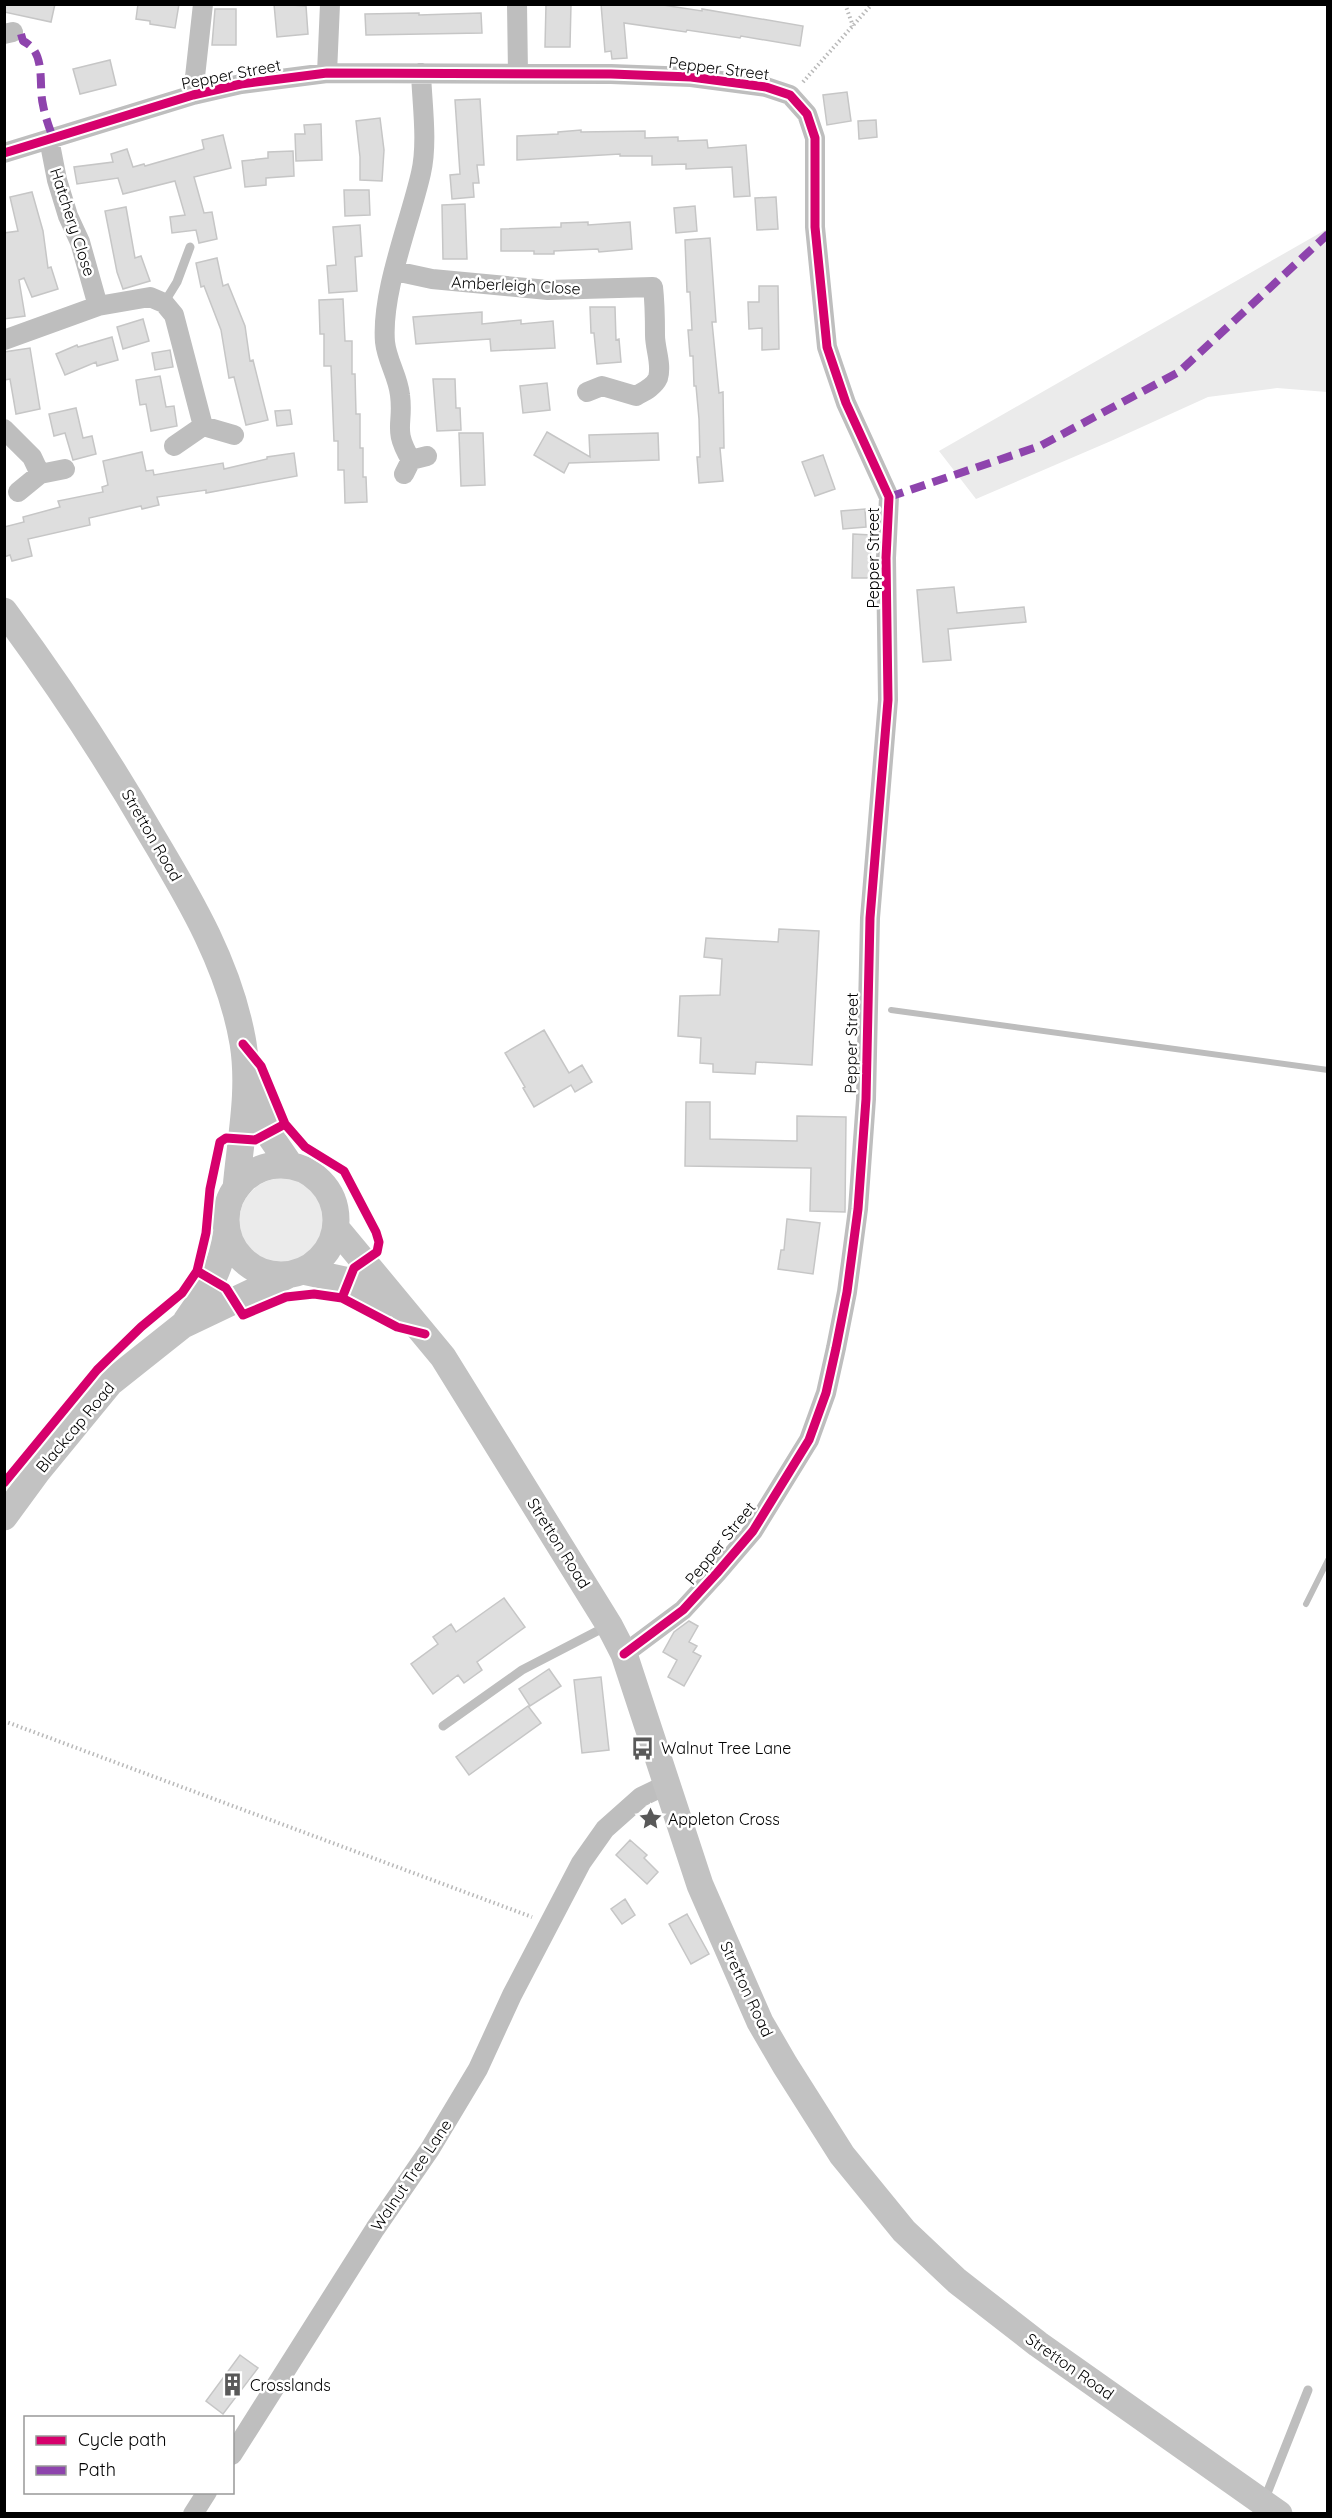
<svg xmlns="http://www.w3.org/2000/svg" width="1332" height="2518" font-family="Quicksand,sans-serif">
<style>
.green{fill:#ebebeb}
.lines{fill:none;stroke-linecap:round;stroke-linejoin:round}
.stream{stroke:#bdbdbd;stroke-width:6}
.building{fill:#dedede;stroke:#c6c6c6;stroke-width:1.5}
.path{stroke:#b9b9b9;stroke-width:4;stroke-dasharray:1.5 3;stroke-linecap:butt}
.lane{stroke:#bebebe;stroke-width:9}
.street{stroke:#bebebe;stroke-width:20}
.secondary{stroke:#c2c2c2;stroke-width:27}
.quiet{stroke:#8e44ad;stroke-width:8;stroke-dasharray:15 8;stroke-linecap:butt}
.cycleway-casing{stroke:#fff;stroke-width:13}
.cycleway{stroke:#d6006c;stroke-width:9}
.labels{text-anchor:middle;stroke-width:5;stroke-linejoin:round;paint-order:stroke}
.street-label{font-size:16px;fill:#000;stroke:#fff}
.poi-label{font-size:16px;fill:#000;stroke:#fff;text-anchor:start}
</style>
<rect width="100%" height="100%" fill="#fff"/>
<path class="green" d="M1327 229V392L1277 388 1208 397 1111 441 976 499 939 451Z
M239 1222a44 44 0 1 1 88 0a44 44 0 1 1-88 0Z"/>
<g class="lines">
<path class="stream" d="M891 1010 1328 1070
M1306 1604 1328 1560"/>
</g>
<path class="building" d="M4 4H55L51 22 4 12Z
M138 4H179L175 28 150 24V21L136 19Z
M274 4 306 6 308 34 277 37Z
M546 4H571L570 47H545Z
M601 4H656L702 11V9L803 26 800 46 741 36 740 38 687 30 686 32 624 23 627 58 612 59 611 51 605 52Z
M215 9H236V45H212Z
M419 13V15L481 13 482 33 366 35 365 14Z
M110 60 116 85 80 94 73 69Z
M847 92 851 121 827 125 823 95Z
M480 99 484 165H477L479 183H473L474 197 452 199 450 175 460 174 455 100Z
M380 118 384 150 382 181 360 180V157L356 121Z
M876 120 877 137 859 139 858 121Z
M321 124 322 160 296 161 295 134H305L304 125Z
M581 130V132L645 131V138L678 137V141L707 140 708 148 746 145 750 196 734 197 732 167 686 169V164L652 165V156H620V154L517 160V136L558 134V132Z
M223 135 231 168 194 177 204 213 212 212 217 239 199 243 196 230 172 233 170 217 185 215 175 181 123 194 118 178 77 184 74 167 113 162 111 154 127 149 133 167 144 164 145 166 204 149 202 140Z
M293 151 294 176 266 178V185L245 187 242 161 268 158V152Z
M344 190H369L370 215 345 216Z
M32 192 43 231 48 268 51 267 58 289 32 297 24 278 19 280 25 316 4 319V233L18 231 10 197Z
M776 197 778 229 757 230 755 198Z
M465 204 467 259H443L442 205Z
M695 206 697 231 676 233 674 208Z
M126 207 135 258 141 256 150 281 123 289 117 272 105 211Z
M588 222V225L630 222 632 249 599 252 598 249 554 251V254H534V251H501V229L561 227V223Z
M360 225 362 256 355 257 357 291 329 293 327 266 336 265 333 227Z
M710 238 716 322H712L719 393 723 392 724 448H720L723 481 699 483 697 457H700L699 419 696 386H694L693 356H690L688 330H692L690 292H687L685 240Z
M217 258 223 286 228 284 245 326 250 361 253 360 268 420 246 425 234 377 229 378 221 330 204 286 201 287 196 263Z
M759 286H778L779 349 762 350V328L749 329 748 302H759Z
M343 299 345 341H352V374H355L356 414H360V448H363V477H366L367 502 345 503 344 470H338V441H334L331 366H324V334H320L319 300Z
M590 307H615L616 340 619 339 621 362 597 364 594 333H591Z
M482 312V324L521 320V324L553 321 555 348 491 351 490 339 416 344 413 317Z
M143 319 149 341 123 349 117 327Z
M112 337 118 360 97 366 96 362 65 375 56 354 77 345 78 347Z
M30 348 40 409 16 414 10 379 4 380V352Z
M170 350 173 367 155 370 152 353Z
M160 376 166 407 174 406 177 426 151 431 146 404 140 405 136 380Z
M433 379H455L456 408H460L461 430 437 431Z
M547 383 550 410 523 413 520 386Z
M76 408 83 438 92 436 96 454 73 460 65 433 54 436 49 414Z
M290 410 292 424 277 426 275 411Z
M547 432 590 457 589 435 658 433 659 460 569 463 564 473 534 455Z
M459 433H483L485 485 461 486Z
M142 452 146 471 153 470 154 475 223 463 224 469 267 459V457L294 453 297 476 206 493V490L157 497 159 505 142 509 141 506 89 518 90 525 28 539 32 556 12 561 10 555 4 557V527L24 522 23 517 60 507 58 501 103 492 102 487 108 485 103 461Z
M823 455 835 489 815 496 802 462Z
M865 509 866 527 843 529 841 511Z
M853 534 871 535 870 578H852Z
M954 587 957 613 1024 607 1026 622 948 629 951 660 923 662 917 590Z
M779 929 819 931 812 1065 756 1062 755 1074 713 1072V1064L700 1063 701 1038 678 1036 680 996 720 995 722 959 704 957 706 938 778 942Z
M544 1030 569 1073 582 1065 592 1082 575 1092 571 1085 534 1107 523 1088 525 1087 505 1053Z
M686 1102H710V1139L797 1141V1116L846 1117 845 1212 810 1211 811 1168 685 1166Z
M787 1219 820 1223 813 1274 778 1269 781 1250H784Z
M504 1598 525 1627 477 1662 482 1670 464 1683 458 1675 433 1694 411 1664 438 1644 433 1637 451 1624 456 1632Z
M689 1621 698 1626 689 1642 697 1646 693 1652 701 1656 684 1686 668 1677 677 1660 663 1652 674 1632Z
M549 1669 561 1686 530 1706 519 1689Z
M601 1677 609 1750 582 1753 574 1680Z
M528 1706 541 1723 469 1775 456 1757Z
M630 1840 647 1855 644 1858 658 1872 647 1884 616 1855Z
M625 1899 635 1915 622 1924 611 1909Z
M687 1914 709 1954 691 1964 669 1924Z
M240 2355 258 2368 223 2414 206 2401Z"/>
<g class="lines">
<path class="path" d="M845 4 853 26
M803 82 872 4
M4 1721 532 1917"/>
<path class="lane" d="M164 303 177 282 190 247
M443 1726 522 1670 607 1626
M1264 2501 1308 2390"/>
<path class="street" d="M517 4 518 74
M4 34 13 32
M327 73 330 4
M193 95 203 4
M49 139 57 180 68 216 80 242 98 306
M4 153 193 95 241 84 327 73 611 74 691 77 766 87 790 95 807 114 815 138V227L827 347 846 403 889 497 886 558 888 700 870 918 866 1099 858 1209 847 1292 836 1348 826 1393 809 1440 753 1531 717 1573 683 1610 624 1654
M395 271 432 279 548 290 653 287C655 304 655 319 655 335 655 349 662 364 658 378 654 387 643 392 636 396L602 386 587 392
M4 340 98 306 150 297 164 303 174 315 203 426
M4 429 32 457 40 474
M174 446 203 426 234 435
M411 460C392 428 404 426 400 395 398 376 387 361 385 342 381 292 410 222 421 173 428 143 422 103 421 73
M404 474 411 460 427 456
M18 492 40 474 65 469
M232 2455 375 2229 430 2149 478 2069 512 1995 581 1863 605 1829 641 1797 668 1784
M193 2514 207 2492"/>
<path class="secondary" d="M4 611C58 684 107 758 152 836 191 901 230 967 243 1043 251 1092 240 1140 236 1189
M249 1087 268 1133 290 1165
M226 1220a55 55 0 1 1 110 0a55 55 0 1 1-110 0Z
M336 1228 443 1357 609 1625 624 1654 700 1885 760 2022 785 2065 842 2155 904 2231 957 2281 1038 2344 1279 2514
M303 1271 349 1281 389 1303
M186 1321C208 1290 222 1269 227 1230
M4 1517 37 1472 110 1383 183 1325 288 1275"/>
<path class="quiet" d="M21 34 23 41C47 52 38 84 43 105 45 116 49 127 53 138
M889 497 1040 446 1179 372 1328 234"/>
<defs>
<path id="cycleway" d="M4 153 193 95 241 84 327 73 611 74 691 77 766 87 790 95 807 114 815 138V227L827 347 846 403 889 497 886 558 888 700 870 918 866 1099 858 1209 847 1292 836 1348 826 1393 809 1440 753 1531 717 1573 683 1610 624 1654
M243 1044 261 1066 285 1124 305 1147 344 1171 376 1232 379 1242 377 1252 354 1268 342 1298
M197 1271 226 1288 243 1315 286 1297 314 1294 342 1298 397 1327 425 1334
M4 1483 97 1370 141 1327 182 1293 197 1271 206 1233 210 1189 220 1142 226 1138 255 1140 285 1124"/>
</defs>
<use href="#cycleway" class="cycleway-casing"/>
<use href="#cycleway" class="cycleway"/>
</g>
<defs>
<symbol id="bus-bare" viewBox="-9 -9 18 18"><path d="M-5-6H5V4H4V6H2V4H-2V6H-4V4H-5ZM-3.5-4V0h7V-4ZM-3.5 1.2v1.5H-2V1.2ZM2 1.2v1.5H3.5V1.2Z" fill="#595959" stroke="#fff" stroke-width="2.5" paint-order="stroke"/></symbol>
<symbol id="sight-bare" viewBox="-9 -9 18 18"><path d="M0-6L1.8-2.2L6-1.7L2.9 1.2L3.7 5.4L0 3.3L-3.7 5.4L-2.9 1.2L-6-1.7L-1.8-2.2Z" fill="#595959" stroke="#fff" stroke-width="2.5" paint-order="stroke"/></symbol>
<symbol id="building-bare" viewBox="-9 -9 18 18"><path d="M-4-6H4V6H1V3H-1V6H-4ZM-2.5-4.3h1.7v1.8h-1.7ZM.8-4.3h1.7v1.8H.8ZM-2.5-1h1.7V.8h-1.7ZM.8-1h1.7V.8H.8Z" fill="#595959" stroke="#fff" stroke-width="2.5" paint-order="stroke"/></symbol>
</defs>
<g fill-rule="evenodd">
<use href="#bus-bare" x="626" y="1732" width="33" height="33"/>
<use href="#sight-bare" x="634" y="1802" width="33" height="33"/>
<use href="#building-bare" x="216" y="2368" width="33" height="33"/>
</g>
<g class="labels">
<g class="street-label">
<text transform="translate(719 68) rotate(7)" y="6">Pepper Street</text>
<text transform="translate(231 74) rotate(-11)" y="6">Pepper Street</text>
<text transform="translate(73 222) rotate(72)" y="6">Hatchery Close</text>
<text transform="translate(516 285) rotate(3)" y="6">Amberleigh Close</text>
<text transform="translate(873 558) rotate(-90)" y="6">Pepper Street</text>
<text transform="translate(152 835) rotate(60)" y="6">Stretton Road</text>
<text transform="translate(851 1043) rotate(-89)" y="6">Pepper Street</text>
<text transform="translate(75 1427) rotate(-50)" y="6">Blackcap Road</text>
<text transform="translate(559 1543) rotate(58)" y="6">Stretton Road</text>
<text transform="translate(720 1543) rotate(-51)" y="6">Pepper Street</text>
<text transform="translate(747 1989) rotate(65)" y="6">Stretton Road</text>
<text transform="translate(411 2175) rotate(-56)" y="6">Walnut Tree Lane</text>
<text transform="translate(1070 2366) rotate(35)" y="6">Stretton Road</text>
</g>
<g class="poi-label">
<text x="661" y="1754">Walnut Tree Lane</text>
<text x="668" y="1825">Appleton Cross</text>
<text x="250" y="2391">Crosslands</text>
</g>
</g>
<rect width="1332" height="2518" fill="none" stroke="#000000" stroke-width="12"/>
<rect x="24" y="2416" width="210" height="78" fill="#ffffff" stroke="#999999" stroke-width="1.5"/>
<rect x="36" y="2436" width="30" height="9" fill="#d6006c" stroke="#999999" stroke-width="1.5"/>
<text x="78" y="2446" font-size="18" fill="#000000">Cycle path</text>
<rect x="36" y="2466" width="30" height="9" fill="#8e44ad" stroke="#999999" stroke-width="1.5"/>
<text x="78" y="2476" font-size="18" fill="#000000">Path</text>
</svg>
